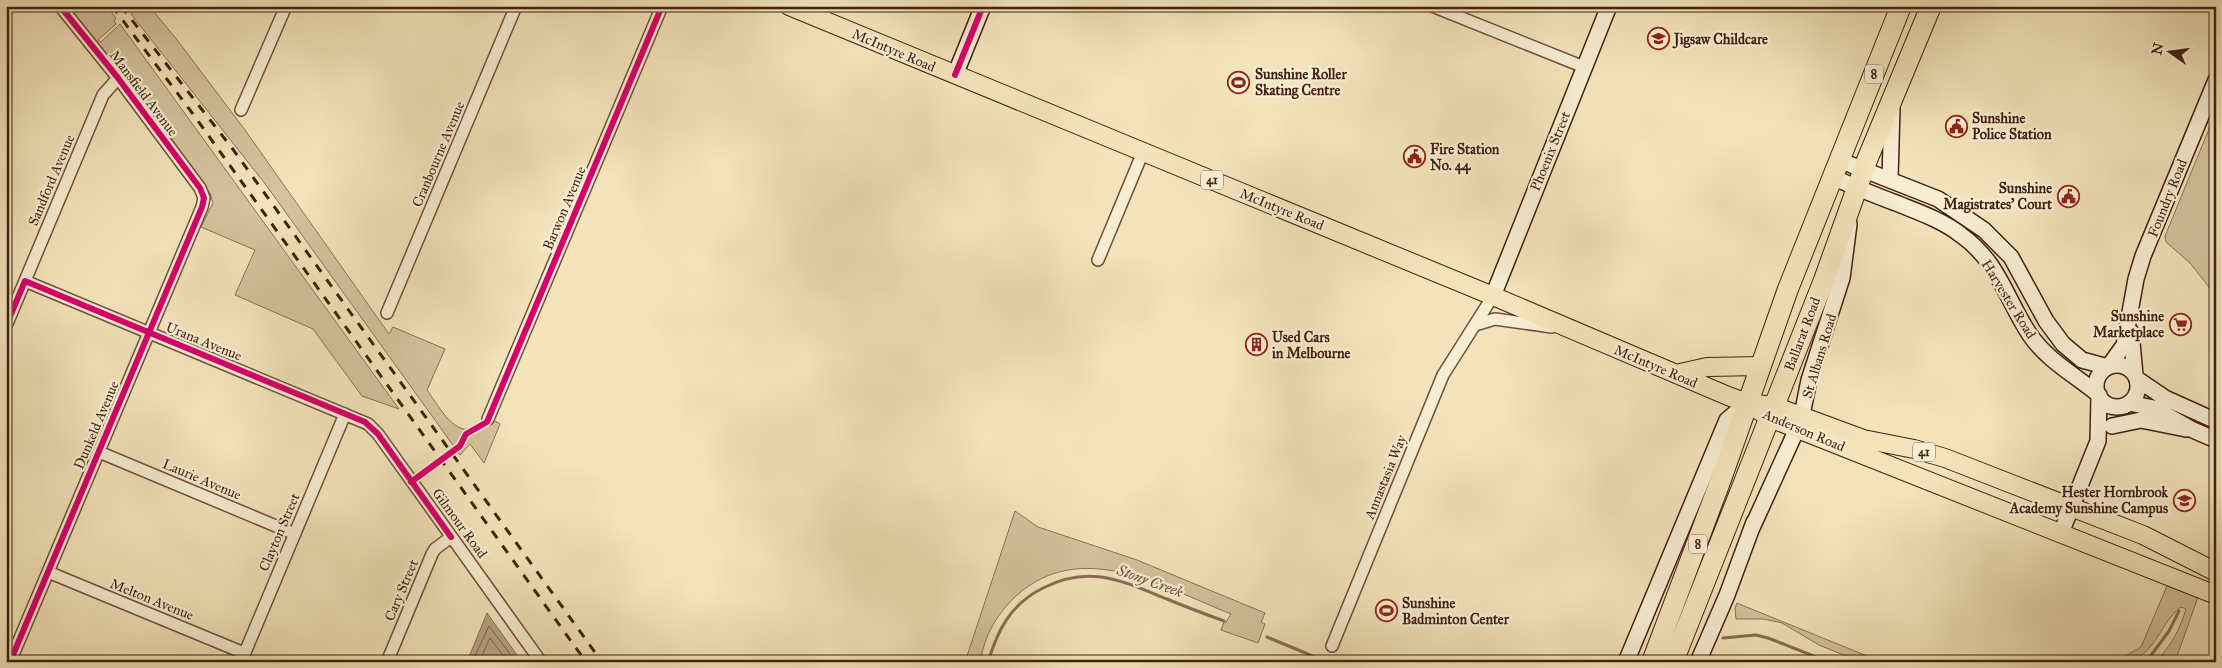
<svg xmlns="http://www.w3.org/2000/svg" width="2222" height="668" font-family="'IM FELL Great Primer',serif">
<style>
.green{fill:#d5c29d;stroke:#8b7158}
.water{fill:#b6a181;stroke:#876d55}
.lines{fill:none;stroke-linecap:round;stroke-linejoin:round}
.shore{stroke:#7c604a;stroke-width:1}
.stream{stroke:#876d55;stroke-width:3}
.street-casing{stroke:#6e513c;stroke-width:14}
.secondary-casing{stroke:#412012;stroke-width:18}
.primary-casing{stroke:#412012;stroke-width:20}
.highway-casing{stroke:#412012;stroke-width:22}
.street{stroke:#f7edd2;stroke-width:11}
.secondary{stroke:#f7edd2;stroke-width:15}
.primary{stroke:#f3e3ba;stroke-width:18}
.highway{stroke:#f3e3ba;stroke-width:20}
.rail{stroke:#412012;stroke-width:3;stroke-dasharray:9 9;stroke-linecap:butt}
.cycleway-casing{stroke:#f7edd2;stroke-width:9}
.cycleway{stroke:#d6006c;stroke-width:6}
.labels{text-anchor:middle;stroke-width:4.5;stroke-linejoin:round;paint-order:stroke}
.shield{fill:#f7edd2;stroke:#785e4c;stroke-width:1}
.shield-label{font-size:12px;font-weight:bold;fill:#412012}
.poi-label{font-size:14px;font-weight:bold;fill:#412012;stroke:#f7edd2;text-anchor:start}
.street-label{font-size:14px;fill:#412012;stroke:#f7edd2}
.water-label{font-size:15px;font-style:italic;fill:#6a4d39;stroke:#f7edd2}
</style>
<rect width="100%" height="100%" fill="#f3e3ba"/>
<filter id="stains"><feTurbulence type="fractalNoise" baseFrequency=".004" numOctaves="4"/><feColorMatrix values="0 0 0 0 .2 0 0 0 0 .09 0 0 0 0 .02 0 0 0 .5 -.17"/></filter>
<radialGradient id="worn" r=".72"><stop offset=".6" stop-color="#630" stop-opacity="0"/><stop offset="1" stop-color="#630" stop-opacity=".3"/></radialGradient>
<path class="green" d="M66 6H106L116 18 114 21 116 24 98 40 101 42 120 24 399 409 362 396 313 329 235 295 255 250 201 227 213 203 210 193Z
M140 6H149L178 41 245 130 389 334 393 327 445 349 427 390C437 403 452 434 472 429L471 434 495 421 500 424 484 463 470 444 460 455 266 185 131 14 136 9 140 12 143 9Z
M2216 112V296L2190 263 2166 242 2165 236Z
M1015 511 1038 527 1137 560 1265 613 1261 622 1265 624 1258 643 1221 630 1224 622H1226L1231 614C1163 587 1081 537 1016 596 996 615 985 635 980 662H965Z
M2167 586 2198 597 2175 662H2155C2172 645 2179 631 2186 609L2181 607C2156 626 2157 662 2115 662L2141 647Z
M1737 603 1739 604 1882 662H1861L1819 645 1782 623 1764 619H1736L1735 608Z"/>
<path class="water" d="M487 613 522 662H467Z"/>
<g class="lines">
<path class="shore" d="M472 662 489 626 516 662
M479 662 490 638 508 662"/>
<path class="stream" d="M1267 637 1327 662
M1723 638 1756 635 1768 638 1829 662
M988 662C998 629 1011 604 1043 588 1090 564 1122 581 1167 599 1186 607 1205 614 1224 621
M2146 662 2169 631 2179 611"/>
<defs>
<path id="street" d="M1432 6 1584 67
M241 110 286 6
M1098 260 1143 152
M25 281 368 424 378 434 541 662
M387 313 516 6
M1475 325 1495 319 1552 327
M6 326 103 95 118 78
M488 419 662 6
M99 452 295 534
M48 572 244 653
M1332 646 1443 375 1493 296
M10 662 202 207 204 198 200 188 118 78 60 6
M241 662 345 414
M387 662 432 554 435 549 451 537"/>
<path id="secondary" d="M955 75 983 6
M1839 160 1938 199 1984 230 2011 257 2046 321 2063 344 2082 360 2108 367
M1832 177C1853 186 1874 195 1896 203 1918 212 1942 220 1961 235 1999 262 2006 299 2030 335 2048 361 2075 375 2099 395
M1890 179 1892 107
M1493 296 1609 6
M2131 332 2135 375
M2096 386a21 21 0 1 1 42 0a21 21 0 1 1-42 0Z
M2109 366 2124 345 2136 279 2143 256 2216 80
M2137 379 2165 398 2216 421
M2129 403 2154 408 2193 430 2216 440
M2112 426 2141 420 2186 429
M1751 530 1801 420 1809 380 1842 278 1849 224
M2061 533 2098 441 2099 396
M1626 662 1727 420 1747 403
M1698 662 1727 595 1754 522"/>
<path id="primary" d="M789 6 1493 296 1728 396 1747 403 1774 406 1863 439 1914 449 1945 458 2143 535 2216 572
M1676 374 1707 367 1761 366
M1758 410 1770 418 2216 595"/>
<path id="highway" d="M1652 662 1720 482 1788 289 1901 6
M1673 662 1824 280 1867 160 1931 6"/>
</defs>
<use href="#street" class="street-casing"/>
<use href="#secondary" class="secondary-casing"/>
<use href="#primary" class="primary-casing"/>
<use href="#highway" class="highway-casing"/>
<use href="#street" class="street"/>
<use href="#secondary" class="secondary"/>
<use href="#primary" class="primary"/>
<use href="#highway" class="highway"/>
<path class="rail" d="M112 6 193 114 586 662
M121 6 232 148 602 662"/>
<defs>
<path id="cycleway" d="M955 75 983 6
M6 326 25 281 365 422 378 434 451 537
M411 482 460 446 466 434 487 422 662 6
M10 662 202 207 204 198 200 188 118 78 60 6"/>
</defs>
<use href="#cycleway" class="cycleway-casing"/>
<use href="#cycleway" class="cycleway"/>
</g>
<defs>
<symbol id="school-ring" viewBox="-11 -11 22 22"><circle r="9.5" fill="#f7edd2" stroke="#8f2418" stroke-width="1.5"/><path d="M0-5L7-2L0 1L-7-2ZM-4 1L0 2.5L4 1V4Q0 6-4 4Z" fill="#8f2418"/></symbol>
<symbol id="stadium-ring" viewBox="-11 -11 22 22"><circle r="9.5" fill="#f7edd2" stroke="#8f2418" stroke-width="1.5"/><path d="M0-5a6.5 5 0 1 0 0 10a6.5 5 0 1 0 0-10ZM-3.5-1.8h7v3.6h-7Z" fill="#8f2418"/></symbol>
<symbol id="civic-ring" viewBox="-11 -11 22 22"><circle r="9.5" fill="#f7edd2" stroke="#8f2418" stroke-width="1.5"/><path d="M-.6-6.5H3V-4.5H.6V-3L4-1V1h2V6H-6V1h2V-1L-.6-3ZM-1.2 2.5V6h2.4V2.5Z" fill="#8f2418"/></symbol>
<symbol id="supermarket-ring" viewBox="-11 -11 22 22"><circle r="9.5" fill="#f7edd2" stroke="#8f2418" stroke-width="1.5"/><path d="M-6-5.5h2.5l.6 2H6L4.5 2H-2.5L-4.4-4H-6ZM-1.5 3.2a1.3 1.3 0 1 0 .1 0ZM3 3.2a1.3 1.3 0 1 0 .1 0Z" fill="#8f2418"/></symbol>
<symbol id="building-ring" viewBox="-11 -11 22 22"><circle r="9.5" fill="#f7edd2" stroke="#8f2418" stroke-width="1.5"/><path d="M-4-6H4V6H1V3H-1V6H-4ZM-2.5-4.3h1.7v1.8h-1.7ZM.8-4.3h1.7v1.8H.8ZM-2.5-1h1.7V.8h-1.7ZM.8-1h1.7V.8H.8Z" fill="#8f2418"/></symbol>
</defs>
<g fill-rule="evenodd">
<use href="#school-ring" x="1646" y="26" width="25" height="25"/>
<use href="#stadium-ring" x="1226" y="70" width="25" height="25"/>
<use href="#civic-ring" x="1944" y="114" width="25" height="25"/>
<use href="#civic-ring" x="1402" y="144" width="25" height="25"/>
<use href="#civic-ring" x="2056" y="184" width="25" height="25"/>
<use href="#supermarket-ring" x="2168" y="312" width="25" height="25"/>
<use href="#building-ring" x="1244" y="332" width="25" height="25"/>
<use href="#school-ring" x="2172" y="488" width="25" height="25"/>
<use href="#stadium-ring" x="1374" y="598" width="25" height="25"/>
</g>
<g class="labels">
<g class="shield">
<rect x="1865" y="64.5" width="18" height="19" rx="4"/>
<rect x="1201" y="170.5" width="22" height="19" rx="4"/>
<rect x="1913" y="442.5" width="22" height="19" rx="4"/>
<rect x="1689" y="534.5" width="18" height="19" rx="4"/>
</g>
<g class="shield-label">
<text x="1874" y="78">8</text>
<text x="1212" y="184">41</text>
<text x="1924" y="456">41</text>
<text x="1698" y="548">8</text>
</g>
<g class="poi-label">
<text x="1674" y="44">Jigsaw Childcare</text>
<text x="1255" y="79">Sunshine Roller<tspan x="1255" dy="16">Skating Centre</tspan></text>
<text x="1972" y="123">Sunshine<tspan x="1972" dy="16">Police Station</tspan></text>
<text x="1430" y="154">Fire Station<tspan x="1430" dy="16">No. 44</tspan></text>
<text x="2052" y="193" text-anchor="end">Sunshine<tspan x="2052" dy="16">Magistrates' Court</tspan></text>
<text x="2164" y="321" text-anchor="end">Sunshine<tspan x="2164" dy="16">Marketplace</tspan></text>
<text x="1272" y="342">Used Cars<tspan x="1272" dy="16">in Melbourne</tspan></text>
<text x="2168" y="497" text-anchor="end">Hester Hornbrook<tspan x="2168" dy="16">Academy Sunshine Campus</tspan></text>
<text x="1402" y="608">Sunshine<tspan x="1402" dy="16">Badminton Center</tspan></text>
</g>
<g class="street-label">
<text transform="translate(894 50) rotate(23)" y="5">McIntyre Road</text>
<text transform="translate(144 93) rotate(53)" y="5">Mansfield Avenue</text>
<text transform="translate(1550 151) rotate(-68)" y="5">Phoenix Street</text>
<text transform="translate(438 154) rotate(-67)" y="5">Cranbourne Avenue</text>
<text transform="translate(51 180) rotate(-67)" y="5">Sandford Avenue</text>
<text transform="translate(2167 198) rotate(-68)" y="5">Foundry Road</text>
<text transform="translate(564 208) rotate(-67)" y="5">Barwon Avenue</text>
<text transform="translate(1282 209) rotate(22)" y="5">McIntyre Road</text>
<text transform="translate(2009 299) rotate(58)" y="5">Harvester Road</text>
<text transform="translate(1802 334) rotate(-69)" y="5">Ballarat Road</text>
<text transform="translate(204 341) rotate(22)" y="5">Urana Avenue</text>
<text transform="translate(1819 356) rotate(-73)" y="5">St Albans Road</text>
<text transform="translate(1656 366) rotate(23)" y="5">McIntyre Road</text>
<text transform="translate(96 425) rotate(-67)" y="5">Dunkeld Avenue</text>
<text transform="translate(1804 430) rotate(23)" y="5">Anderson Road</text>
<text transform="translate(1385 477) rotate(-68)" y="5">Annastasia Way</text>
<text transform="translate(202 479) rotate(23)" y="5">Laurie Avenue</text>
<text transform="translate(460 523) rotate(54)" y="5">Gilmour Road</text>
<text transform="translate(279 532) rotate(-67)" y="5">Clayton Street</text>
<text transform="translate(401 590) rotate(-67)" y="5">Cary Street</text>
<text transform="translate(152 599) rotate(22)" y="5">Melton Avenue</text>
</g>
<g class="water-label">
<text transform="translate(1150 581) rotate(20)" y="5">Stony Creek</text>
</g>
</g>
<rect width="2222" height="668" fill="none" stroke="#f3e3ba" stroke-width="25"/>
<rect x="8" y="8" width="2207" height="653" fill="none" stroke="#412012" stroke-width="2.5"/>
<rect x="12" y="12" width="2197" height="643" fill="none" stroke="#412012"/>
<g transform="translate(2170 52) rotate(284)" stroke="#f7edd2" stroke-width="4" paint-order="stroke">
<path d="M0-4L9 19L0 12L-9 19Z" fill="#412012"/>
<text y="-8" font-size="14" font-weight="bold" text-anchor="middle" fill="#412012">N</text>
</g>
<rect width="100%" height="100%" filter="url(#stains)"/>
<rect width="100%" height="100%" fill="url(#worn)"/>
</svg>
